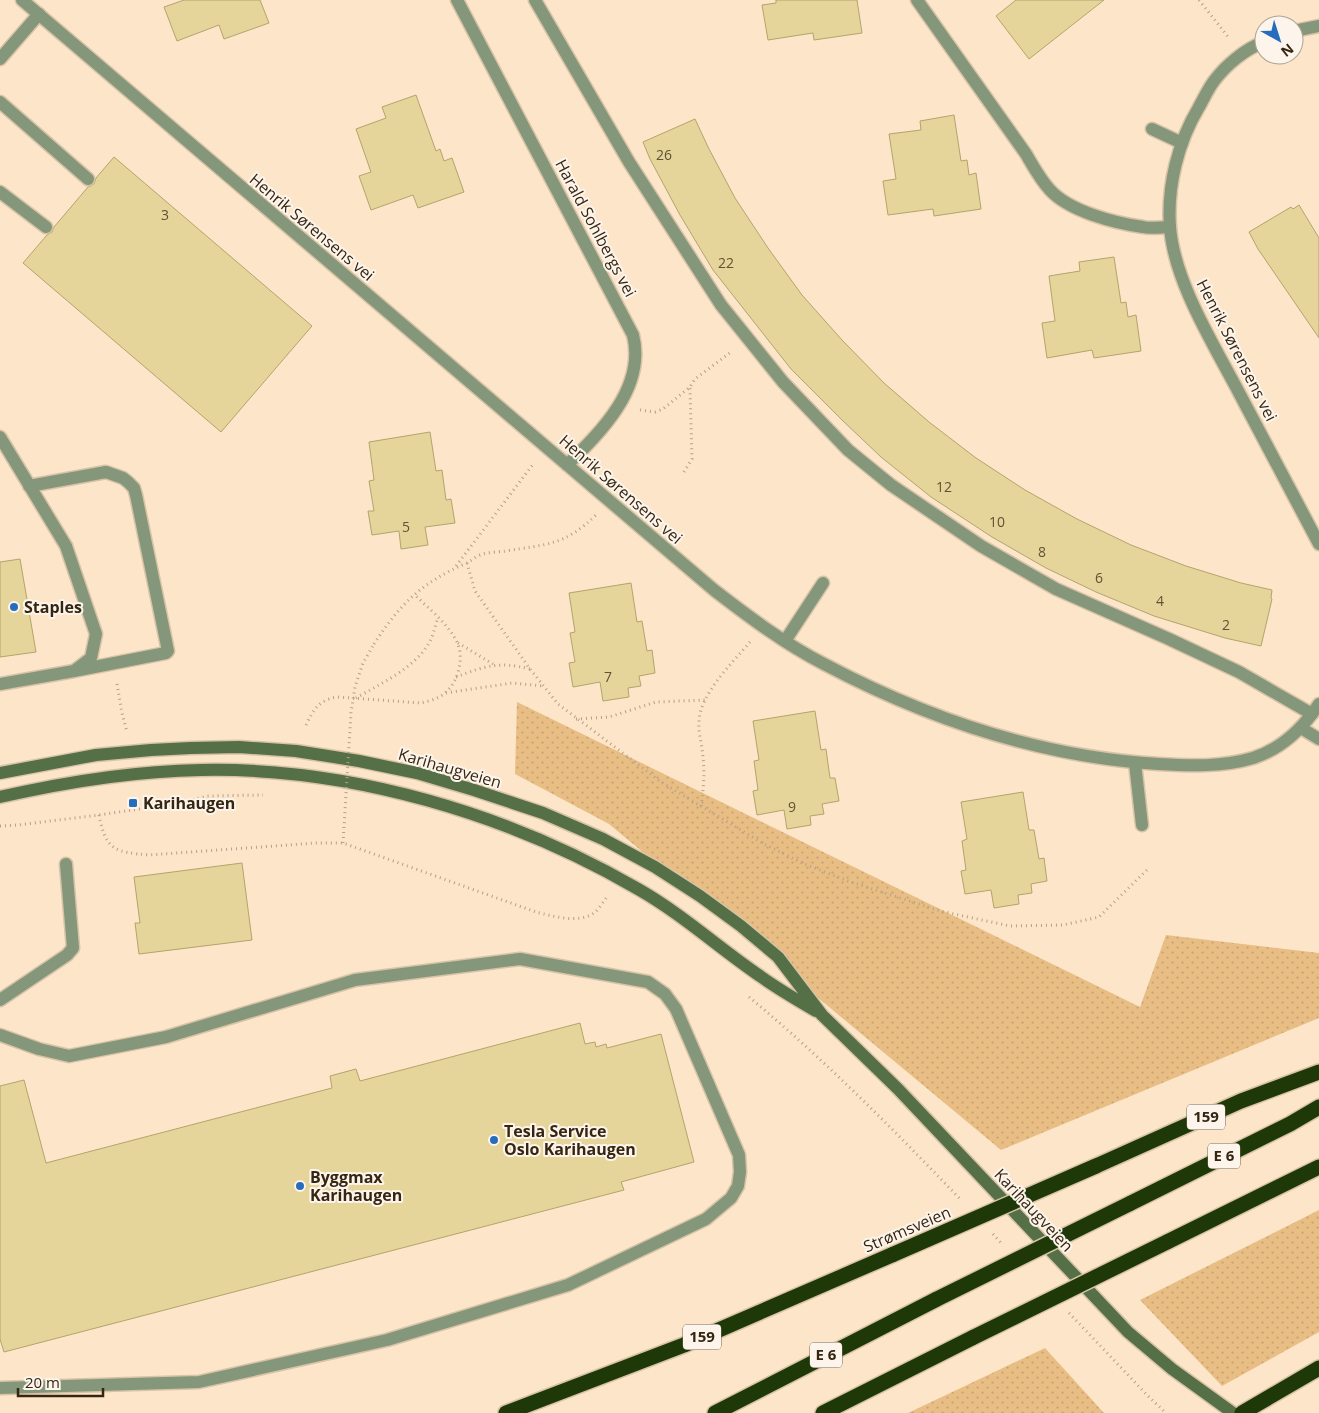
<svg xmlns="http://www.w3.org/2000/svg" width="1319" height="1413" font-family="'Open Sans',sans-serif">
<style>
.grass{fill:url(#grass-dots)}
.building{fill:#e5d59b;stroke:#b3a46c}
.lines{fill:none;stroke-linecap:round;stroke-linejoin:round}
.lane-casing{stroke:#d8c3a7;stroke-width:15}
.street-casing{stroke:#d8c3a7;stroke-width:15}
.secondary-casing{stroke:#d8c3a7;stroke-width:15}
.highway-casing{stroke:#d8c3a7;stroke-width:18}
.path{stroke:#b5a188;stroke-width:3;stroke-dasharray:1 4;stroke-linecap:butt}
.lane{stroke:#85977b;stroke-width:12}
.street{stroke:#85977b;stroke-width:12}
.secondary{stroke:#556f46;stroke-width:12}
.highway{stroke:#1e3907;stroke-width:15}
.highway-bridge-casing{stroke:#d8c3a7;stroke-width:18;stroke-linecap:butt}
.path-bridge{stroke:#b5a188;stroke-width:3;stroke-dasharray:1 4;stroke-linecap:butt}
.highway-bridge{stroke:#1e3907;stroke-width:15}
.poi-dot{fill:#266dbd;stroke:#fdf5eb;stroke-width:2}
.labels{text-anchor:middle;stroke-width:4;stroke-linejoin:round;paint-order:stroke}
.number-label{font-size:14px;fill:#605234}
.shield{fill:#fdf5eb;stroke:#706453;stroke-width:1}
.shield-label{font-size:15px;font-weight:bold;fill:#342612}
.street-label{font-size:16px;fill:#342612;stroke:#fdf5eb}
.poi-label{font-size:16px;font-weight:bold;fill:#342612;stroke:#fdf5eb;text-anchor:start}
</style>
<defs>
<pattern id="grass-dots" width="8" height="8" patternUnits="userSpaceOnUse" patternTransform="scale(1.25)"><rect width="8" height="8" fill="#e9be85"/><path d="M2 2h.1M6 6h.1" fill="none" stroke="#c8a372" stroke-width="1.8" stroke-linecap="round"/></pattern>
</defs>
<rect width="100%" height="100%" fill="#fce5c8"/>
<path class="grass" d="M517 702 1140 1007 1166 935 1319 953V1018L1001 1150 609 824 515 774Z
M1319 1210V1332L1222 1386 1140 1300Z
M1045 1348 1104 1413H908Z"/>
<path class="building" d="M184 0H260L269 23 224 39 219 25 177 41 164 7Z
M776 0H857L862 33 814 40 813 33 768 40 762 5 776 3Z
M1016 0H1104L1029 59 996 16Z
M416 95 436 151 440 149 444 161 452 158 464 192 418 208 413 195 371 210 359 176 371 172 356 129 386 118 382 107Z
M954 115 961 161 967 160 969 175 976 173 981 209 934 216 933 209 888 215 883 181 896 179 889 134 921 130 920 121Z
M695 119 708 147 735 198 768 248 802 295 842 340 884 383 929 422 976 458 1025 490 1077 519 1131 545 1186 566 1241 583 1272 590 1271 598 1272 599 1261 646 1225 638 1154 616 1096 592 1046 568 992 537 931 497 881 457 842 420 791 369 713 270 680 215 650 159 643 142Z
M114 157 312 326 221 432 23 263 47 235 52 232 54 227 88 187 94 184 96 178Z
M1299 205 1319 238V338L1258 249 1249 232 1291 207 1293 209Z
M1114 257 1121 303 1126 302 1128 317 1136 315 1141 351 1094 358 1092 350 1047 358 1042 323 1055 321 1049 276 1080 271 1079 262Z
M430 432 436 471 442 470 446 500 451 499 455 523 425 527 428 545 401 549 399 531 372 535 368 511H374L369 481 374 480 369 442Z
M20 559 36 652 0 657V562Z
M631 583 637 622 642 621 647 651 652 650 655 673 639 676 641 686 628 688 629 697 603 701 600 682 573 687 569 663 575 662 570 633 575 632 569 593Z
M815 711 821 750 826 749 830 778H835L839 801 822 804 824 814 810 816 811 825 787 829 784 810 757 815 753 791 758 790 754 761 759 760 753 721Z
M1023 792 1029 830H1034L1039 859 1044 858 1047 881 1031 884 1032 893 1018 895 1019 904 994 908 991 890 965 894 961 871 966 870 962 841 967 839 961 802Z
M242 863 252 940 139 954 135 923H140L134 877Z
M580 1023 585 1044 595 1042 596 1047 606 1044 607 1048 661 1034 694 1162 621 1182 624 1190 4 1352 0 1339V1086L24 1080 46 1163 332 1088 330 1076 356 1069 360 1081Z"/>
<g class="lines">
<defs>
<path id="lane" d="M535 0 629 162 721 305 783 382 848 450 891 485 981 546 1056 589 1169 639 1239 672 1312 714
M917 0 1026 154C1033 166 1040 179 1050 190 1069 211 1114 223 1143 227 1151 229 1161 227 1170 227
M0 59 39 14
M0 102 88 179
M1152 129 1182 143
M0 192 46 227
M0 437 66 546 96 634 91 658 74 671 0 684
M29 486 106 472 123 478 128 482 134 488 136 495 168 651 166 653 74 671
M785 641 823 583
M1301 728 1319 739
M1135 763 1142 825
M0 1000 67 955 73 948 66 864
M0 1035 39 1049 69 1056 166 1037 355 980 520 959 648 982 665 994 676 1009 739 1155 740 1172 738 1186 731 1198 706 1219 568 1285 387 1340 199 1382 0 1388"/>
<path id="street" d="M22 0 714 590C749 617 785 644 824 664 928 719 1041 757 1159 764 1190 766 1223 767 1253 758 1281 749 1303 728 1319 704
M457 0 633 335C646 387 602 431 567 465
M1294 31 1319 26
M1264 42C1245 49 1226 65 1214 81 1208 89 1204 98 1199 107 1178 142 1167 186 1170 227 1174 280 1211 340 1236 387 1264 439 1291 492 1319 544"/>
<path id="secondary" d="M0 773 96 755 151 750 191 748 239 747 296 751 359 761 417 773 474 790 543 813 603 839 655 867 700 896 741 926 778 957 822 1015 898 1089 1128 1332 1172 1369 1233 1413
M0 797C66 782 133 771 201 770 351 767 509 814 638 889 682 914 719 948 760 976 778 989 797 1000 816 1011"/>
<path id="highway" d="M1096 1166 1241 1101 1319 1072
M1129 1204 1290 1124 1319 1107
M1167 1242 1319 1167
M506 1413 684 1345 894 1254
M715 1413 937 1299
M823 1413 974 1337
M1242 1413 1319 1368"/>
</defs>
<use href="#lane" class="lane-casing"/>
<use href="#street" class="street-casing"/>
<use href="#secondary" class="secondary-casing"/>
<use href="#highway" class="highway-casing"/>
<path class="path" d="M1199 0 1229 38
M640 410 655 412 663 409 690 387 695 379 731 352
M684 472 692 459 690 388
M467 563 475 591 530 669 558 704 661 782 764 844 802 863 848 881 940 911 1010 926 1063 925 1099 917 1147 870
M456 566 534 463
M458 643 493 664
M374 644C400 604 422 582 467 563 471 561 475 557 480 555 488 552 498 552 506 551 547 544 564 546 596 515
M456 677C485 666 499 661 530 669
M117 684 122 713 127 732
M446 693 512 683 543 686
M356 698C380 684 417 667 430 641 434 634 435 625 438 618
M576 719 609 717 656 702 705 700
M306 725C313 710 319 700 337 697L421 703C429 701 438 699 445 693 459 681 465 656 456 640 446 622 428 608 414 594
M701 806C704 787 705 768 702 749 701 740 698 731 699 722 699 695 733 662 750 642
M99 815C106 851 115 852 149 855L316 843H343L536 912C552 916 579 924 594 913 599 909 603 902 607 897
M0 826 18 825 99 815 180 803 207 796 263 795
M749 997C825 1060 893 1129 961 1200
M993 1234 1002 1244
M1069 1313 1148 1396 1166 1413"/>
<use href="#lane" class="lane"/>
<use href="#street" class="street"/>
<use href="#secondary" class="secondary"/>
<use href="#highway" class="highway"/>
<defs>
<path id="highway-bridge" d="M894 1254 1096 1166
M937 1299 1129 1204
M974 1337 1167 1242"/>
</defs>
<use href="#highway-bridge" class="highway-bridge-casing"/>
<path class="path-bridge" d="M343 843 351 713 355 687 363 663 374 644"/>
<use href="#highway-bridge" class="highway-bridge"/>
</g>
<g class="poi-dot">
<circle cx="14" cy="607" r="5"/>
<rect x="128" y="798" width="10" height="10" rx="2.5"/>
<circle cx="494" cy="1140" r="5"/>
<circle cx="300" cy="1186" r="5"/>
</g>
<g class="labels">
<g class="number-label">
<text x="664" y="160">26</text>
<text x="165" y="220">3</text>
<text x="726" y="268">22</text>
<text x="944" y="492">12</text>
<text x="997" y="527">10</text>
<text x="406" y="532">5</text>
<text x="1042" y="557">8</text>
<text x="1099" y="583">6</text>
<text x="1160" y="606">4</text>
<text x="1226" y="630">2</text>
<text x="608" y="682">7</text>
<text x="792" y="812">9</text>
</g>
<g class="shield">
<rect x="1187" y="1104.5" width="38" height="25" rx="4"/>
<rect x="1208" y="1143.5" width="32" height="25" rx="4"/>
<rect x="683" y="1324.5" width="38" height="25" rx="4"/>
<rect x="810" y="1342.5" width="32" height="25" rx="4"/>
</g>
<g class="shield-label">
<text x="1206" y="1122">159</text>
<text x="1224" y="1161">E 6</text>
<text x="702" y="1342">159</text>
<text x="826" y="1360">E 6</text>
</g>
<g class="street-label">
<text transform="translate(312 227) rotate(40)" y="6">Henrik Sørensens vei</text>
<text transform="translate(596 228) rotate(62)" y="6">Harald Sohlbergs vei</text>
<text transform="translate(1237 350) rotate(63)" y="6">Henrik Sørensens vei</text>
<text transform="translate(621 489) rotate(41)" y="6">Henrik Sørensens vei</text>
<text transform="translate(450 768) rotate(16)" y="6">Karihaugveien</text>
<text transform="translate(1034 1210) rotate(47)" y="6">Karihaugveien</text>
<text transform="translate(907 1229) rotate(-23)" y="6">Strømsveien</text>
</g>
<g class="poi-label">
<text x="24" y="613">Staples</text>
<text x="143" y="809">Karihaugen</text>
<text x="504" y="1137">Tesla Service<tspan x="504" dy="18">Oslo Karihaugen</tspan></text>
<text x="310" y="1183">Byggmax<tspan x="310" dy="18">Karihaugen</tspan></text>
</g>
</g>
<g transform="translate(1279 40) rotate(141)"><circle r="24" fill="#fdf5eb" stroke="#ada294"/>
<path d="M0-4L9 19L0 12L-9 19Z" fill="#266dbd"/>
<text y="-8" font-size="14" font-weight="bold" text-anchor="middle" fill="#342612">N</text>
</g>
<path d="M18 1388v8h85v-8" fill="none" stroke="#342612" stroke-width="2.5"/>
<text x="25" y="1388" font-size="15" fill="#342612" stroke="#fdf5eb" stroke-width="4" paint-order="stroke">20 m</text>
</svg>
